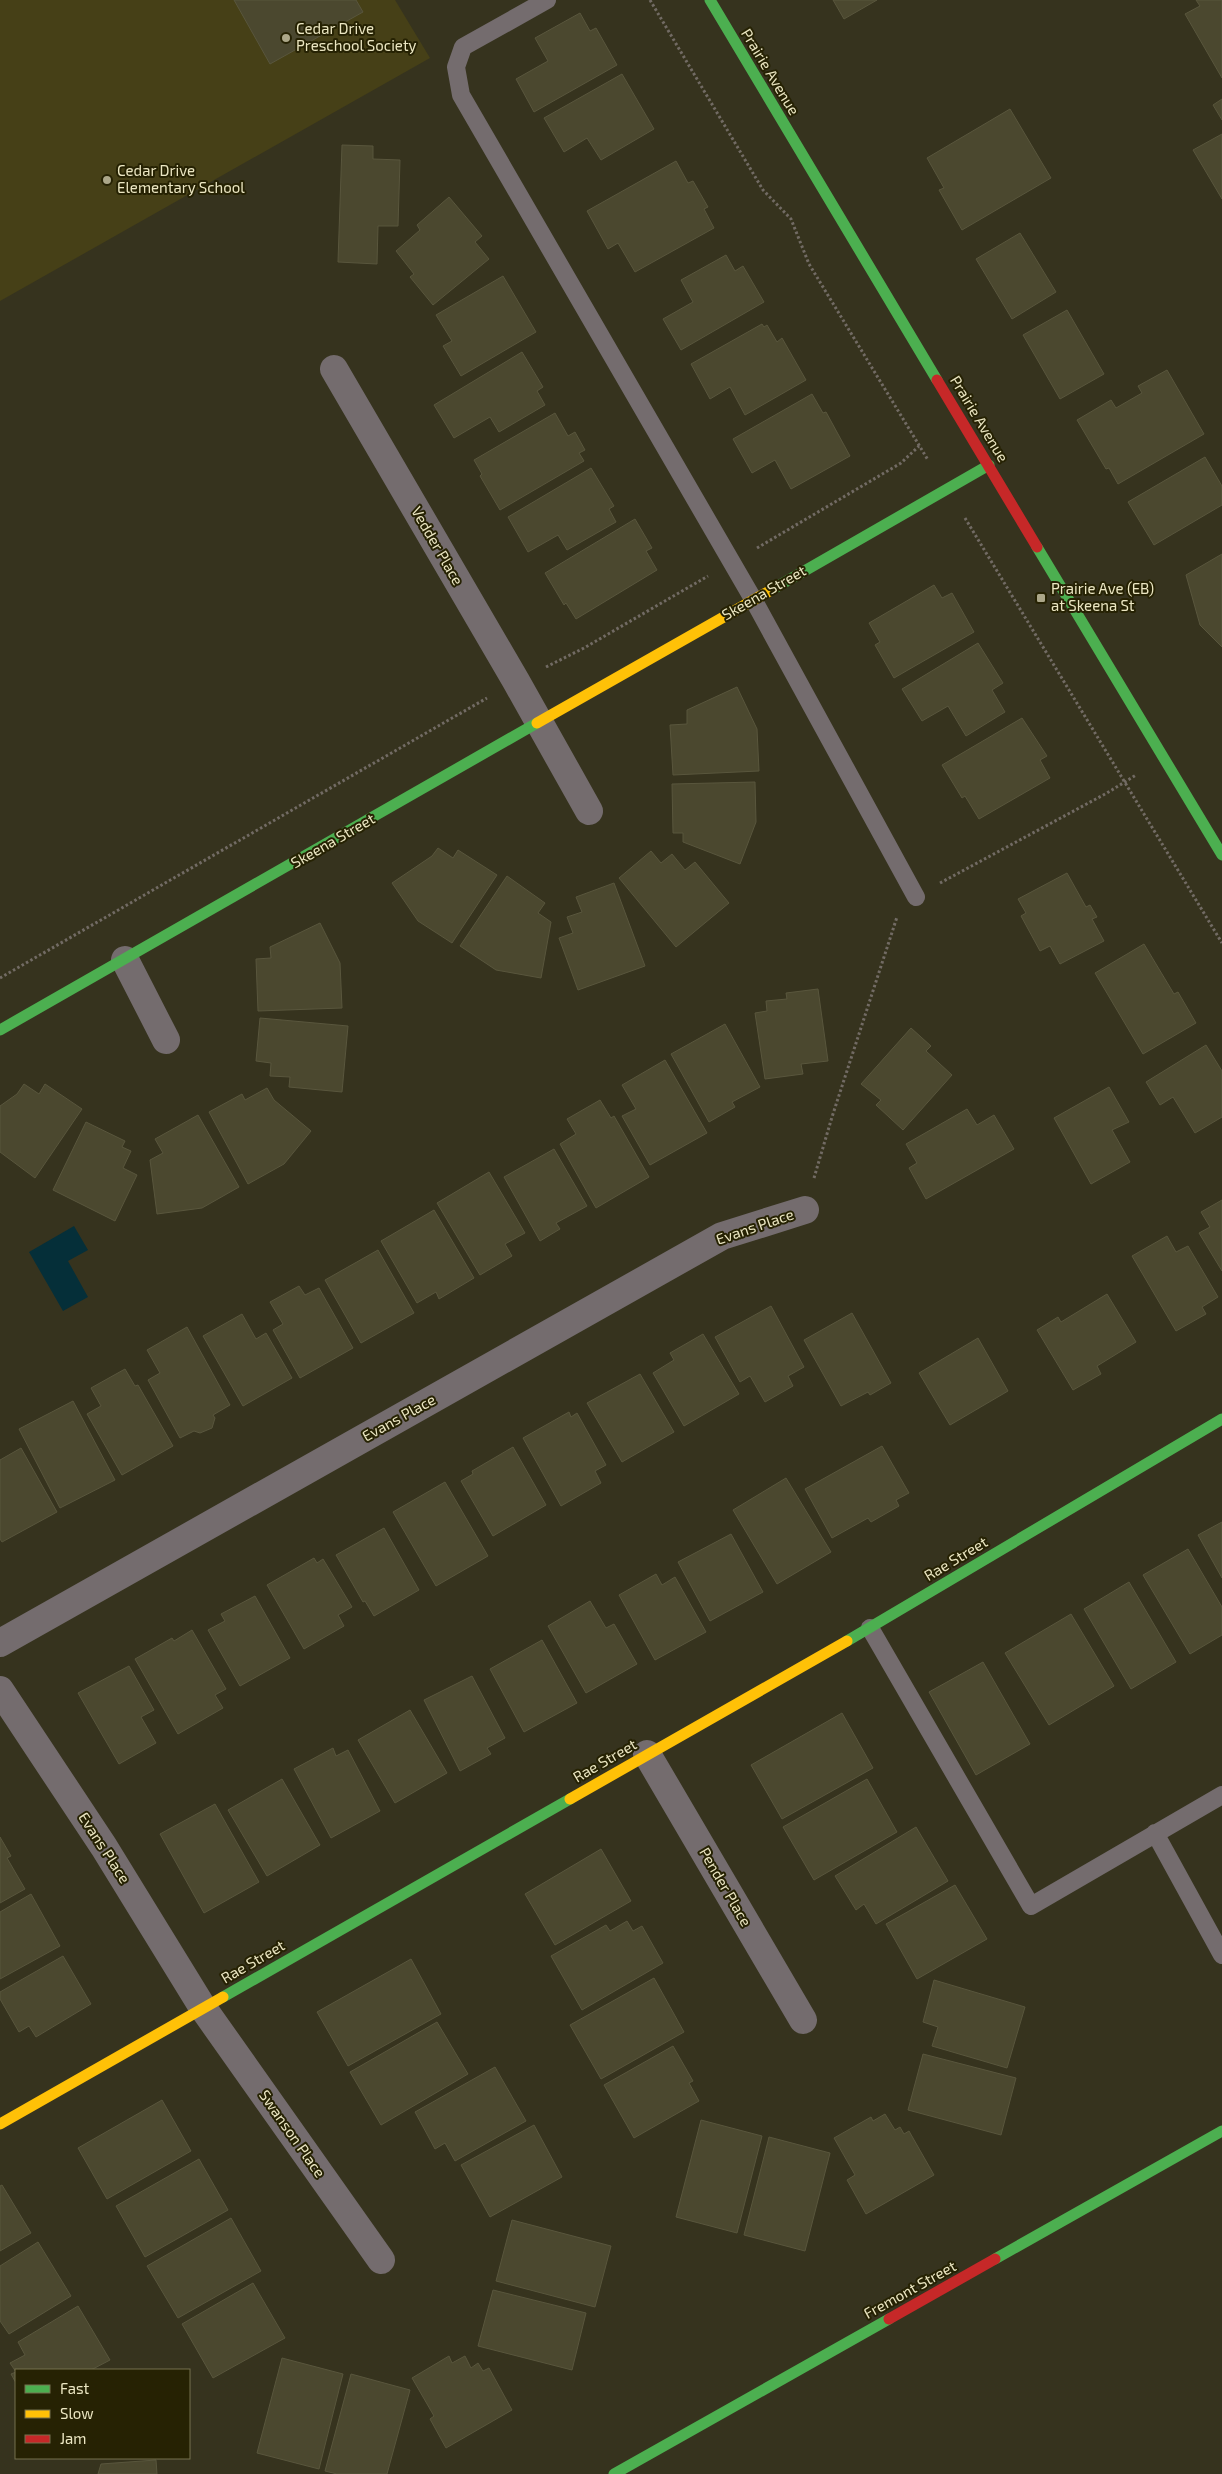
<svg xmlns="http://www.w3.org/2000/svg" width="1222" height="2474" font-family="'Exo 2',sans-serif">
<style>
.built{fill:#464017}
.water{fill:#052f39}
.building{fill:#4b482f;stroke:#59563d}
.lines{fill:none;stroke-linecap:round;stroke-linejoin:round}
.path{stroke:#726b64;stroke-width:3;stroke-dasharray:2.5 2.5;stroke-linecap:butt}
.lane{stroke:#746c6e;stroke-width:18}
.street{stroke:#746c6e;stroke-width:28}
.fast{stroke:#4caf50;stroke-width:11}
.slow{stroke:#ffc107;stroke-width:11}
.jam{stroke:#c62828;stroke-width:11}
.poi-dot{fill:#aca789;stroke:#262203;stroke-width:2}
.labels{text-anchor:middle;stroke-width:4;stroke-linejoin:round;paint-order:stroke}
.poi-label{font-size:15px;fill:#ebe6c2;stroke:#262203;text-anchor:start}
.street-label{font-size:15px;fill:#ebe6c2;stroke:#262203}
</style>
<rect width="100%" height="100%" fill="#36331e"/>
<path class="built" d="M0 0H395L430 58 0 301Z"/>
<path class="water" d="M74 1226 88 1250 68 1261 88 1297 63 1311 29 1252Z"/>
<path class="building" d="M234 0H356L363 12 270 64Z
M833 0H877L844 19Z
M1196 0H1222V78L1185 14 1200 6Z
M580 13 590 31 596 28 617 65 534 112 516 79 548 61 535 38Z
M622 74 654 129 601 160 587 138 564 152 544 118Z
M1222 99V120L1213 105Z
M1010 109 1051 178 962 230 939 190 944 188 927 158Z
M1222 134V199L1193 150Z
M342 145 373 146V159L400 160 398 226H378L377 264 338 262Z
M676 161 688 183 693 181 708 207 704 209 714 228 635 272 618 243 608 249 587 211Z
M449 197 482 236 475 242 489 259 433 305 410 277 414 274 396 251 420 230 417 225Z
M1020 233 1056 292 1012 319 976 259Z
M726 255 735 271 743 266 764 302 681 350 663 319 693 302 681 280Z
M503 276 536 332 461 376 443 346 452 341 436 315Z
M1067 310 1104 374 1060 399 1023 335Z
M762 324 764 327 767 325 777 342 782 338 806 380 745 415 730 387 710 399 691 364Z
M522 352 543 387 537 391 545 405 499 432 490 417 454 438 434 405Z
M1167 370 1204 434 1118 484 1109 468 1106 469 1077 420 1111 400 1116 408 1142 393 1138 386Z
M812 394 823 413 826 412 850 456 791 489 775 460 752 473 733 439Z
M555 413 568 436 575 432 585 450 579 453 584 461 500 510 480 476 482 474 474 460Z
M1205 457 1222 486V505L1154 545 1128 502Z
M591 468 614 506 609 509 616 522 567 550 558 535 528 552 508 517Z
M635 519 652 548 646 551 657 570 576 619 566 603 564 605 545 573Z
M1222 554V647L1200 625 1186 575Z
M934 585 942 598 952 593 974 632 894 678 875 645 880 642 869 623Z
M978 643 1003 683 992 690 1005 712 966 736 948 706 922 721 902 689Z
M737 687 757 729 759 771 673 775 670 725 687 724V710Z
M1022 718 1047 756 1040 760 1050 778 979 819 965 796 962 798 942 765Z
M755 782 756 822 740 864 683 842V833H673L672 784Z
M438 848 453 858 458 850 497 875 452 943 418 921 392 883 432 856Z
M651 851 661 863 672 854 685 870 695 862 729 903 676 947 619 878Z
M1067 873 1086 907 1090 905 1097 917 1092 919 1104 941 1060 964 1050 946 1040 951 1021 916 1026 913 1018 899Z
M507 876 545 903 538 913 551 922 541 978 496 970 460 946Z
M614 883 645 966 578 990 559 938 573 933 567 917 582 912 576 897Z
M320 923 340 963 342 1008 258 1011 256 959 271 958 270 947Z
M1144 944 1174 994 1178 992 1196 1023 1143 1054 1095 973Z
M818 989 828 1061 801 1064 803 1074 765 1079 755 1013 767 1011 766 1001 787 999 786 993Z
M260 1018 348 1026 342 1092 289 1087 290 1077 270 1076 271 1063 256 1061Z
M725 1024 760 1087 732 1102 735 1107 709 1122 671 1054Z
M911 1028 931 1046 926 1051 952 1075 903 1130 876 1105 881 1100 861 1084Z
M1206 1045 1222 1071V1117L1195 1133 1173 1097 1160 1105 1146 1082Z
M665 1060 707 1133 650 1165 622 1116 636 1109 622 1085Z
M24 1084 39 1094 45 1084 82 1109 35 1178 0 1152V1106L17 1094Z
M1109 1087 1129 1122 1112 1130 1130 1162 1091 1184 1054 1118Z
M267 1088 274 1100 311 1131 284 1164 248 1184 209 1112 242 1094 245 1100Z
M600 1100 611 1118 614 1116 649 1177 596 1208 560 1144 576 1134 567 1119Z
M967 1109 977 1125 994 1115 1014 1149 926 1199 909 1168 917 1163 906 1144Z
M198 1115 239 1187 202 1208 157 1214 150 1160 163 1153 155 1139Z
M86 1122 125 1141 122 1147 131 1151 123 1168 137 1175 115 1221 53 1190Z
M554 1149 587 1206 556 1223 560 1229 540 1241 504 1177Z
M489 1172 525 1233 505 1244 512 1256 480 1275 437 1203Z
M1222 1200V1271L1199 1233 1210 1227 1201 1212Z
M434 1210 474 1278 439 1299 436 1292 417 1303 381 1241Z
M1167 1236 1176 1252 1188 1246 1218 1297 1202 1307 1206 1314 1176 1331 1132 1256Z
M378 1250 414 1313 361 1343 325 1280Z
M299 1286 305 1295 319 1288 353 1348 300 1378 273 1330 283 1324 270 1302Z
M1107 1294 1136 1342 1097 1366 1101 1374 1073 1390 1037 1330 1058 1317 1061 1322Z
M771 1306 804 1367 788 1376 793 1386 765 1402 750 1376 740 1382 715 1337Z
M852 1313 891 1383 870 1395 868 1392 841 1406 804 1340Z
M242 1314 256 1339 266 1333 292 1378 243 1406 203 1336Z
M187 1327 230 1405 213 1415 215 1418 212 1428 200 1433 194 1431 180 1438 148 1380 160 1373 147 1350Z
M703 1334 739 1394 684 1426 653 1373 674 1360 670 1353Z
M978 1338 1008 1391 950 1425 919 1373Z
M125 1369 135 1386 138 1385 173 1446 122 1475 87 1414 101 1406 91 1388Z
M640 1374 674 1432 622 1462 587 1403Z
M73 1401 115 1480 60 1508 19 1429Z
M569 1412 571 1417 577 1413 606 1465 595 1471 601 1483 561 1506 523 1438Z
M882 1446 909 1493 896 1500 899 1506 871 1522 868 1518 832 1538 805 1489Z
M513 1447 546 1505 493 1536 461 1481 473 1474 472 1471Z
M21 1448 57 1512 2 1542 0 1539V1460Z
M786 1478 831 1552 777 1584 733 1510Z
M445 1482 488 1556 436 1586 393 1512Z
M1222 1522V1578L1198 1535Z
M384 1528 419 1590 374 1616 365 1601 363 1602 336 1555Z
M731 1534 763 1592 710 1621 678 1562Z
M1188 1549 1222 1607V1635L1190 1654 1143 1575Z
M314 1558 317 1563 323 1559 352 1607 338 1615 344 1626 304 1649 267 1585Z
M656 1574 662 1585 675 1577 706 1632 655 1660 619 1595Z
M1129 1582 1176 1662 1131 1689 1084 1609Z
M255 1596 290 1658 240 1686 208 1630 225 1621 221 1614Z
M590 1601 606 1628 614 1624 637 1664 586 1693 548 1626Z
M1071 1614 1114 1686 1049 1725 1005 1653Z
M192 1630 226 1689 215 1695 223 1708 178 1734 135 1659 172 1638 174 1641Z
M542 1640 577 1703 524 1732 490 1669Z
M983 1662 1030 1744 976 1775 929 1692Z
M129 1666 154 1710 141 1717 156 1743 119 1764 78 1693Z
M472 1676 505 1738 487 1748 491 1754 460 1771 424 1700Z
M410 1710 447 1773 395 1803 358 1740Z
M842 1713 873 1768 782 1819 751 1765Z
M333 1748 336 1756 348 1750 380 1811 331 1838 294 1769Z
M282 1779 320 1845 267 1876 228 1810Z
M867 1779 897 1832 814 1880 783 1827Z
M215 1804 259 1882 204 1913 160 1834Z
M916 1827 948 1881 876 1924 864 1904 856 1910 835 1876Z
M0 1837 11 1856 7 1858 25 1889 0 1903Z
M601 1849 631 1901 555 1945 525 1894Z
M955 1885 987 1939 917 1979 886 1924Z
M31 1894 60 1946 0 1979V1912Z
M627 1921 633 1931 642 1926 663 1963 582 2010 551 1956 606 1925 610 1931Z
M63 1956 91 2004 36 2037 29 2026 19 2032 0 1999V1992Z
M411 1959 441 2014 348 2066 317 2012Z
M654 1978 684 2032 601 2079 570 2025Z
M934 1980 1025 2007 1007 2068 932 2046 938 2027 923 2022Z
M437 2022 468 2074 381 2125 350 2072Z
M673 2046 693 2081 689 2083 699 2101 634 2138 604 2085Z
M923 2054 1016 2078 1001 2135 908 2110Z
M495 2067 526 2121 455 2161 445 2143 435 2149 415 2112Z
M162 2100 191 2151 107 2199 78 2148Z
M885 2114 895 2130 900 2127 904 2134 909 2131 934 2175 866 2214 847 2180 855 2175 834 2138 871 2117 873 2121Z
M701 2120 762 2136 737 2233 676 2217Z
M534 2125 562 2177 490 2217 461 2165Z
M769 2137 830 2153 805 2251 744 2235Z
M199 2159 228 2210 145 2257 116 2206Z
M2 2185 31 2233 0 2251V2186Z
M231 2218 261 2271 178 2318 147 2266Z
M512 2220 611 2246 595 2307 496 2281Z
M38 2242 71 2296 9 2334 0 2321V2266Z
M253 2283 285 2338 213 2378 182 2324Z
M493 2290 586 2313 572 2370 478 2346Z
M78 2306 110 2360 91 2370H16V2383L11 2374 16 2372 10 2363 25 2355 18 2342Z
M449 2356 452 2363 465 2356 471 2368 478 2363 483 2371 489 2368 512 2410 446 2448 430 2419 434 2416 412 2378Z
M282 2358 343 2374 319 2469 257 2453Z
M351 2374 410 2390 387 2474H337L325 2471Z
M156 2460 157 2474H98L101 2464Z"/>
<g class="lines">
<path class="path" d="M650 0 763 190 791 219 809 264 928 460
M965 518 1222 943
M757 548 901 463 919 446
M546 667 584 648 708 576
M940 883 1107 793 1136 775
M0 978 487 698
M814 1178 832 1117 897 917"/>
<path class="lane" d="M547 0 463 47 456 67 461 95 753 599 916 897
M870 1628 1031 1906 1222 1795
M1155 1833 1222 1955"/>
<path class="street" d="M334 369 516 681 589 811
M125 960 166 1040
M0 1643 722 1236 805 1210
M0 1690 104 1847 203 2008 381 2260
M647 1754 803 2020"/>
<path class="fast" d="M710 0 937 380
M1037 547 1222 855
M773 589 989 465
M0 1030 537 723
M847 1641 1222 1419
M223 1997 570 1799
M995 2259 1222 2131
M614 2474 889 2319"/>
<path class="slow" d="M537 723 773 589
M570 1799 847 1641
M0 2124 223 1997"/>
<path class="jam" d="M937 380 1037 547
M889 2319 995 2259"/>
</g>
<g class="poi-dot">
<circle cx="286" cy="38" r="5"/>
<circle cx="107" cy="180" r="5"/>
<rect x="1036" y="593" width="10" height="10" rx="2.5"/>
</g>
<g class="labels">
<g class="poi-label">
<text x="296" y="34">Cedar Drive<tspan x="296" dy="17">Preschool Society</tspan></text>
<text x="117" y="176">Cedar Drive<tspan x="117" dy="17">Elementary School</tspan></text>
<text x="1051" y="594">Prairie Ave (EB)<tspan x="1051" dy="17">at Skeena St</tspan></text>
</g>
<g class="street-label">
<text transform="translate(770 72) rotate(59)" y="5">Prairie Avenue</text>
<text transform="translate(979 419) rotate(59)" y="5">Prairie Avenue</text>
<text transform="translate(437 546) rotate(60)" y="5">Vedder Place</text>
<text transform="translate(764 593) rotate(-30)" y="5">Skeena Street</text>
<text transform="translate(333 841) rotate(-30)" y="5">Skeena Street</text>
<text transform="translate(755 1227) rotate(-19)" y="5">Evans Place</text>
<text transform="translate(399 1418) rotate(-29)" y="5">Evans Place</text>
<text transform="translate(956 1559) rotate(-31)" y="5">Rae Street</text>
<text transform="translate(605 1761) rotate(-30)" y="5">Rae Street</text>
<text transform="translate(104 1848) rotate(57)" y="5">Evans Place</text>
<text transform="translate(725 1887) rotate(60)" y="5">Pender Place</text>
<text transform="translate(253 1962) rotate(-30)" y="5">Rae Street</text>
<text transform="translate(292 2134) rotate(55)" y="5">Swanson Place</text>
<text transform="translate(910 2290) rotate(-29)" y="5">Fremont Street</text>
</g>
</g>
<rect x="15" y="2369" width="175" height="90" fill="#262203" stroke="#75704f"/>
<rect x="25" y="2385" width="25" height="8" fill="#4caf50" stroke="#75704f"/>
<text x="60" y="2394" font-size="15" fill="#ebe6c2">Fast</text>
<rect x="25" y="2410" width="25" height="8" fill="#ffc107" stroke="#75704f"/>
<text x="60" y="2419" font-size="15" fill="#ebe6c2">Slow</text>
<rect x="25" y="2435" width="25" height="8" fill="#c62828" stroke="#75704f"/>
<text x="60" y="2444" font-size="15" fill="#ebe6c2">Jam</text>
</svg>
